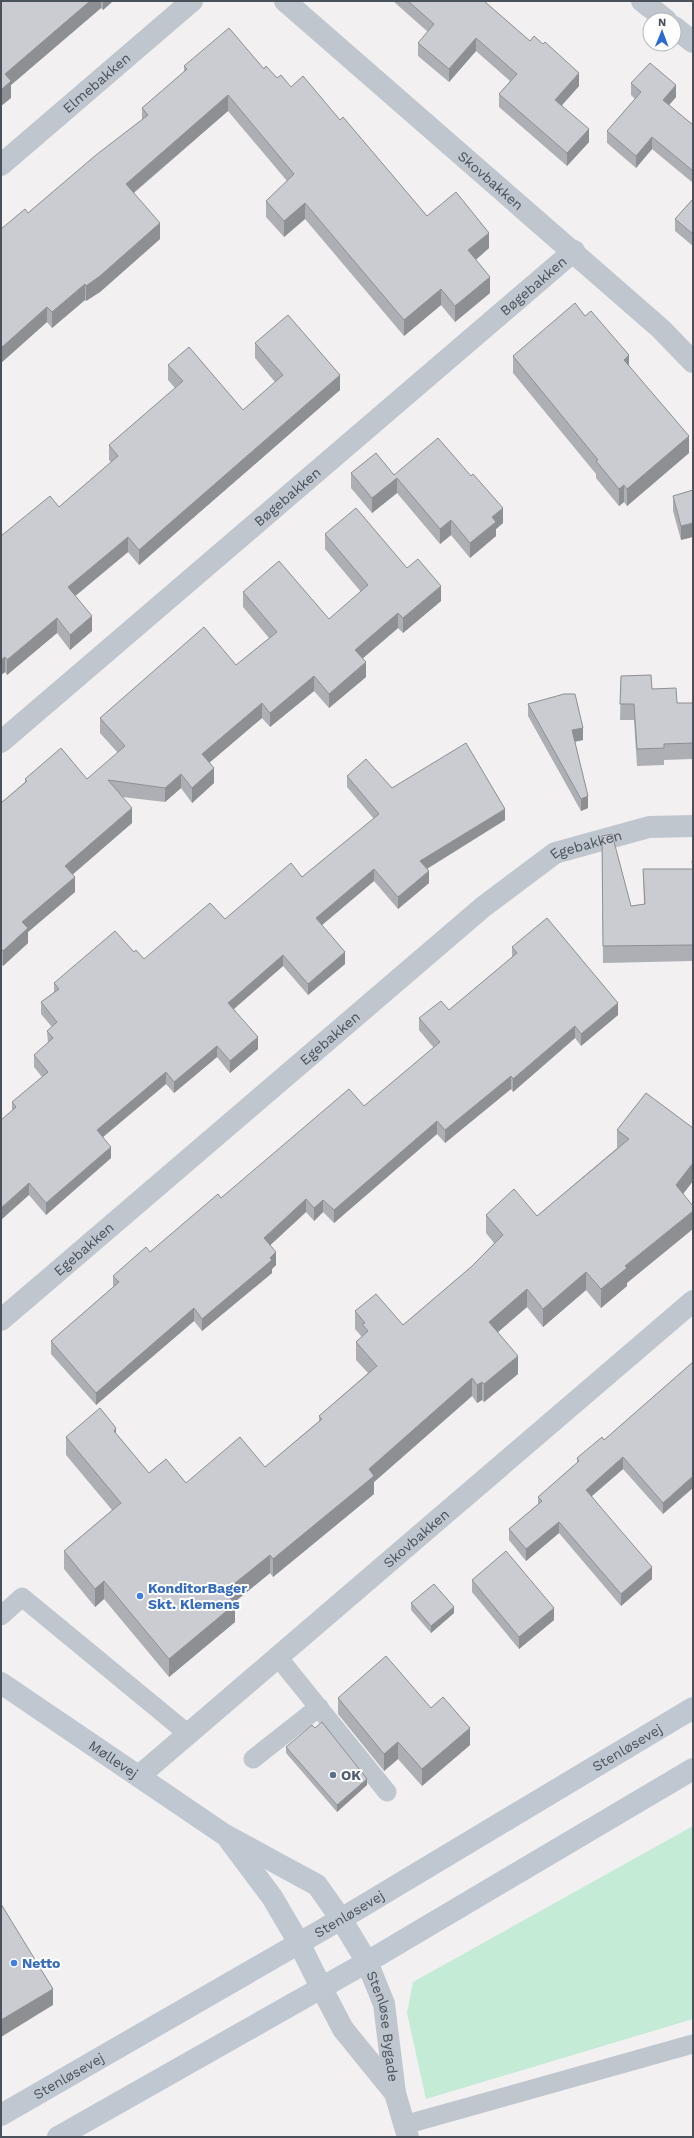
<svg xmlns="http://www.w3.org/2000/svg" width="694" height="2138" font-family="'Work Sans',sans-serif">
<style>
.green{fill:#c3ebd5}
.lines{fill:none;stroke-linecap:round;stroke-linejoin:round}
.lane{stroke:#bfc6cd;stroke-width:19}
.street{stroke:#bfc6cd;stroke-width:22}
.secondary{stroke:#bfc7d1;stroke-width:22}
.wall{fill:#aeafb5}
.shaded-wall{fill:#8d8f93}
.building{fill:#caccd2;stroke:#8d8f93}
.shop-dot{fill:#3f7fe0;stroke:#fff;stroke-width:1.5}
.service-dot{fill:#5c6f8a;stroke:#fff;stroke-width:1.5}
.labels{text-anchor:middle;stroke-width:4;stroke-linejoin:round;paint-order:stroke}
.street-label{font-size:14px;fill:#49525b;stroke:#fff}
.shop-label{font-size:14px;font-weight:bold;fill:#366cbe;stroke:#fff;text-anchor:start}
.service-label{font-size:14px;font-weight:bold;fill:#4e5e75;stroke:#fff;text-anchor:start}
</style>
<rect width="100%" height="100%" fill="#f2f0f0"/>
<path class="green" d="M693 1826V2019L426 2099 407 2013 413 1982Z"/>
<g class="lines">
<path class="lane" d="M1 1616 22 1597 187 1733
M277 1656 387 1792
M253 1759 319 1707
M404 2125 693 2044"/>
<g class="street">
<path id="s1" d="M285 1 661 329 693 362"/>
<path d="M642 1 666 20"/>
<path d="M674 27 693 42"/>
<path id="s2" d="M1 165 192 1"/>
<path id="s3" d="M1 742 574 251"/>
<path id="s4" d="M1 1320 483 907 555 853 649 827 693 826"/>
<path id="s5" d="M139 1776 693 1301"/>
<path id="s6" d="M367 1962 384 2004 395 2093 408 2137"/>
<path d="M321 1987 343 2029 395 2093"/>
</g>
<g class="secondary">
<path id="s7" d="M1 1683 225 1835 317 1885 341 1919 367 1962"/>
<path d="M230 1841 272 1897 299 1943 321 1987"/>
<path id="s8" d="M1 2115 341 1919 693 1708"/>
<path d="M58 2137 367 1962 693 1769"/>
</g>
</g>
<path class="wall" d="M1 1H113L103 10 101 8 11 85V98L1 106Z
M393 1H484L579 86 562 105 589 142 567 166 499 107V94L510 81 476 51 449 82 418 56V43L428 32Z
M184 66 264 69 277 78 291 87 340 120 427 216 489 248 476 260 490 293 455 322 441 305 404 336 305 219 284 237 266 217V201L287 181 228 111 134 193 160 239 100 292 86 301 85 300 52 328 47 322 1 363V229L28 213 142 120V108L184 72Z
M631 83 676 97 669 105 693 125V183L652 149 636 168 607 143V131L635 99 631 95Z
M693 199V246L675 231V219Z
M585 316 629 366 689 453 627 506 624 502 619 506 596 478V474L513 373V356Z
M255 343 340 390 139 565 128 552 75 596 92 631 70 650 57 633 7 675 5 672 1 675V536L59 507 111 462 109 460V445L175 388 168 380V365L243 410 275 382 255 358Z
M351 473 394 475 503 523 496 529V536L470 558 451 535 440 544 397 493 372 513 351 488Z
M693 490 681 540 673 511V496Z
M325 534 407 568 441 601 403 633 398 628 363 658 366 677 329 708 314 691 270 727 262 718 210 762 214 783 192 803 181 788 165 802 122 797 132 823 72 875 75 892 28 932V943L3 966 1 963V803L25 782V779H87L118 753 100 733V718L236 665 269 638 243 607V592L329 619 361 592 325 549Z
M621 676 652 689 677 703H693V759L664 760V765L637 766 634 720H620Z
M528 704 583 740 575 742 588 808 581 811 528 716Z
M347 776 392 788 505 820 427 869 429 883 398 909 374 881 322 925 345 964 308 995 283 966 234 1009 258 1049 230 1073 217 1057 174 1093 166 1084 103 1137 111 1158 46 1215 29 1195 12 1110V1102L42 1077 34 1067V1055L48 1043 47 1031 52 1027 41 1014V1002L54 992V983L134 952 144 959 225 919 302 877 374 819 347 787Z
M602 836 631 906 644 904 643 869H692L693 861V961L603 963Z
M512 947 618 1015 581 1046 575 1038 513 1092 511 1089 445 1143 437 1134 334 1223 323 1212 314 1221 306 1212 270 1245 276 1265 272 1269V1273L202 1331 194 1321 96 1405 51 1354V1341L113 1287V1276L150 1252 221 1198 364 1106 434 1048 419 1030V1018L449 1010 512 957Z
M693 1128V1181L683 1194 627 1283V1286L601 1308 586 1290 543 1327 527 1307 497 1332 518 1374 484 1402 482 1400 477 1403 472 1396 374 1482V1494L273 1577 270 1573 234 1602 235 1622 169 1677 104 1599 95 1607 64 1569V1551L112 1510 66 1455V1437L116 1434 149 1473 186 1483 265 1467 319 1421V1416L368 1373 356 1360V1342L362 1337 355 1329V1311L403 1325 471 1267 494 1243 486 1233V1215L537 1216 617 1148V1130Z
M693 1362 663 1514 623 1469 592 1496 652 1579 621 1606 559 1533 526 1561 509 1540V1529L538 1504V1497L577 1463V1458L604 1440Z
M472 1580 554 1620 519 1649 472 1592Z
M411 1603 454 1613 431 1633 411 1610Z
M338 1698 431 1708 470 1745 422 1786 398 1759 384 1771 338 1714Z
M286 1747 367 1785 337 1812 286 1753Z"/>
<path class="shaded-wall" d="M90 1H101V8L11 85V98L1 106V90L5 74Z
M103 1H113L103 10Z
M476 38V51L449 82V69Z
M579 73V86L555 113V100Z
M676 85V97L663 112V100Z
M228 95V111L126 199V184Z
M589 129V142L567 166V153Z
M652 137V149L636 168V156Z
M305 203V219L284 237V221Z
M160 223V239L100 292 86 301V286Z
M489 233V248L468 266V250Z
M490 277V293L455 322V306Z
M85 284V300L52 328V312Z
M441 289V305L404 336V320Z
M47 307V322L1 363V348Z
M629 355V372L624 360Z
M340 375V390L139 565V550Z
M689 436V453L627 506V489Z
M397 478V493L372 513V498Z
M624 485V502L619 506V489Z
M503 508V523L496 529V536L470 558V543L492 517Z
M451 520V535L440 544V529Z
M693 523V537L681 540V526Z
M128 537V552L68 602V587Z
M441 586V601L403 633V618Z
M398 613V628L355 665V650Z
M92 616V631L70 650V635Z
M57 618V633L7 675V660Z
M5 657V672L1 675V660Z
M366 662V677L329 708V694Z
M314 676V691L270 727V713Z
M262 703V718L202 769V754Z
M583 728V740L572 742V730Z
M214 768V783L192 803V788Z
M181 774V788L165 802V788Z
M588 796V808L581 811V799Z
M132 808V823L65 881V866Z
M505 809V820L420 873V861Z
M374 869V881L316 930V918Z
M429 871V883L398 909V897Z
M75 877V892L28 932V943L3 966V951L22 922Z
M345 952V964L308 995V984Z
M283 955V966L228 1014V1003Z
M618 1003V1015L581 1046V1034Z
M575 1026V1038L513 1092V1079Z
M258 1037V1049L230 1073V1061Z
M217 1046V1057L174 1093V1082Z
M166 1072V1084L97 1142V1130Z
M511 1076V1089L445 1143V1130Z
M437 1121V1134L334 1223V1210Z
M111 1147V1158L46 1215V1203Z
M693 1163V1181L676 1203V1185Z
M29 1183V1195L1 1220V1208Z
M306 1199V1212L264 1251V1238Z
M323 1200V1212L314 1221V1208Z
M693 1211V1229L627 1283V1286L601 1308V1289L625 1266Z
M276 1252V1265L272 1269V1273L202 1331V1319Z
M586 1272V1290L543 1327V1309Z
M527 1289V1307L489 1340V1322Z
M194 1308V1321L96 1405V1393Z
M518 1356V1374L484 1402V1384Z
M472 1378V1396L374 1482V1494L273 1577V1559L369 1469Z
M482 1382V1400L477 1403V1385Z
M116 1428V1446L114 1431Z
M623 1457V1469L586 1501V1490Z
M693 1476V1488L663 1514V1503Z
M559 1522V1533L526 1561V1549Z
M270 1555V1573L225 1610V1591Z
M652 1567V1579L621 1606V1594Z
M104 1581V1599L95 1607V1589Z
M235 1604V1622L169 1677V1659Z
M454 1607V1613L431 1633V1626Z
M554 1608V1620L519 1649V1637Z
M470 1728V1745L422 1786V1769Z
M398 1742V1759L384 1771V1754Z
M367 1779V1785L337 1812V1805Z
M53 1989V2005L1 2037V2020Z"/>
<path class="building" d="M1 1H90L5 74 11 81 1 90Z
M408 1H484L530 41 534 36 543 44 545 42 579 73 555 100 589 129 567 153 499 94 517 74 476 38 449 69 418 43 434 24Z
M229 28 264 69 266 66 277 78 281 75 291 87 303 76 340 120 343 117 427 216 456 192 489 233 468 250 490 277 455 306 441 289 404 320 305 203 284 221 266 201 294 174 228 95 126 184 160 223 100 276 86 286 85 284 52 312 47 307 1 348V229L25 209 28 213 96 155 148 115 142 108 187 69 184 66Z
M650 63 676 85 663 100 693 125V171L652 137 636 156 607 131 641 92 631 83Z
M693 199V234L675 219Z
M575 303 585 316 591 311 629 355 624 360 689 436 627 489 624 485 619 489 596 461 598 460 513 356Z
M288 315 340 375 139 550 128 537 68 587 92 616 70 635 57 618 7 660 5 657 1 660V536L50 496 59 507 118 456 109 445 183 381 168 365 189 347 243 410 283 375 255 343Z
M438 438 471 476 473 474 503 508 492 517 496 522 470 543 451 520 440 529 397 478 372 498 351 473 376 453 394 475Z
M693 490V523L681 526 673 496Z
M356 508 407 568 418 559 441 586 403 618 398 613 355 650 366 662 329 694 314 676 270 713 262 703 202 754 214 768 192 788 181 774 165 788 108 780 132 808 65 866 75 877 22 922 28 928 3 951 1 948V803L27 781 25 779 61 748 87 779 125 746 100 718 204 627 236 665 277 632 243 592 279 561 329 619 368 585 325 534Z
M651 675 652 689 676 688 677 703H693V743L664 744V748L637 749 634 704H620L621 676Z
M564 694H575L583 728 572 730 588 796 581 799 528 704Z
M466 743 505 809 420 861 429 871 398 897 374 869 316 918 345 952 308 984 283 955 228 1003 258 1037 230 1061 217 1046 174 1082 166 1072 97 1130 111 1147 46 1203 29 1183 1 1208V1120L16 1107 12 1102 48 1072 34 1055 53 1038 47 1031 57 1022 41 1002 59 989 54 983 115 931 134 952 136 950 144 959 210 903 225 919 291 863 302 877 379 814 347 776 366 759 392 788Z
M612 834 631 906 645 904 643 869H693L692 861H693V945L603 946 602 836Z
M547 918 618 1003 581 1034 575 1026 513 1079 511 1076 445 1130 437 1121 334 1210 323 1200 314 1208 306 1199 264 1238 276 1252 270 1258 272 1260 202 1319 194 1308 96 1393 51 1341 119 1282 113 1276 146 1247 150 1252 218 1194 221 1198 349 1089 364 1106 440 1042 419 1018 441 1001 449 1010 517 953 512 947Z
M646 1093 693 1128V1163L676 1185 693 1206V1211L625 1266 627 1268 601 1289 586 1272 543 1309 527 1289 489 1322 518 1356 484 1384 482 1382 477 1385 472 1378 369 1469 374 1476 273 1559 270 1555 225 1591 235 1604 169 1659 104 1581 95 1589 64 1551 121 1503 66 1437 100 1408 116 1428 114 1431 149 1473 166 1459 186 1483 240 1437 265 1467 322 1419 319 1416 377 1366 356 1342 368 1331 362 1324 365 1323 355 1311 376 1294 403 1325 471 1267 503 1235 486 1215 514 1189 537 1216 629 1139 617 1130Z
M693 1362V1476L663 1503 623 1457 586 1490 652 1567 621 1594 559 1522 526 1549 509 1529 542 1501 538 1497 579 1461 577 1458 602 1437 604 1440Z
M506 1551 554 1608 519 1637 472 1580Z
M434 1584 454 1607 431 1626 411 1603Z
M386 1656 431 1708 443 1697 470 1728 422 1769 398 1742 384 1754 338 1698Z
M322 1722 367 1779 337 1805 286 1747 312 1725 315 1728Z
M1 1904 53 1989 1 2020Z"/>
<g class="shop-dot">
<circle cx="140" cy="1596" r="4"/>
<circle cx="14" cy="1963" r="4"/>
</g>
<circle class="service-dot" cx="333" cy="1775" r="4"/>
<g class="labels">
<g class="street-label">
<text dy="5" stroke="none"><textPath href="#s2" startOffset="126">Elmebakken</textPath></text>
<text dy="5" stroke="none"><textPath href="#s1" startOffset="273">Skovbakken</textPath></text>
<text dy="5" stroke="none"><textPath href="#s3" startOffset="701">Bøgebakken</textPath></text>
<text dy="5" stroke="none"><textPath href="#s3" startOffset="377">Bøgebakken</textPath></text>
<text dy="5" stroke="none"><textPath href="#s4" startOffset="757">Egebakken</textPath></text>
<text dy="5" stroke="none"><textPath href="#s4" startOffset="433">Egebakken</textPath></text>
<text dy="5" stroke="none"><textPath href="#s4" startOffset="109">Egebakken</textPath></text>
<text dy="5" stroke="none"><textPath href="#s5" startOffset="365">Skovbakken</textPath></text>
<text dy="5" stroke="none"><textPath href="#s8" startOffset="726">Stenløsevej</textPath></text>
<text dy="5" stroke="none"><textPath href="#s7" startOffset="136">Møllevej</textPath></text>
<text dy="5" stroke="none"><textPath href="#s8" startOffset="402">Stenløsevej</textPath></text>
<text dy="5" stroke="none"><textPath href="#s6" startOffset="67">Stenløse Bygade</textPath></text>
<text dy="5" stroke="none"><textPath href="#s8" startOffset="78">Stenløsevej</textPath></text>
</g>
<g class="shop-label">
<text x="148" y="1593">KonditorBager<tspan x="148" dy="16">Skt. Klemens</tspan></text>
<text x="22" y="1968">Netto</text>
</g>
<g class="service-label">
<text x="341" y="1780">OK</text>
</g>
</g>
<rect width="694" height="2138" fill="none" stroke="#49525b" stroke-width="4"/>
<g transform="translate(662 32) rotate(1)"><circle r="19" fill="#ffffff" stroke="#b6babd"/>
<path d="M0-3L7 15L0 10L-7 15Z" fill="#2b6ad1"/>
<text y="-6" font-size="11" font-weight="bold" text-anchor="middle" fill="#49525b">N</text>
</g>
</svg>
